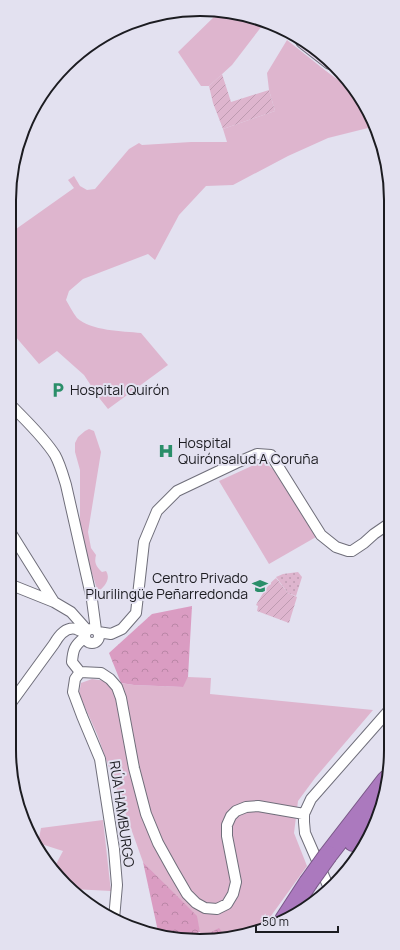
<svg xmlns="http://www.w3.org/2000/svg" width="400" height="950" font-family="Manrope,sans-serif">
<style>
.grass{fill:#deb5ce}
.forest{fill:url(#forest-crowns)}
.park{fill:url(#park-dots)}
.garden{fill:url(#garden-furrows)}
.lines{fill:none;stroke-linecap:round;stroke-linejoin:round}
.street-casing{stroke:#6f6e7a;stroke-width:12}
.secondary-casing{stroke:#6f6e7a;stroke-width:16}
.highway-casing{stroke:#795887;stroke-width:20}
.street{stroke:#fff;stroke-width:10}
.secondary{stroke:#e6d7ec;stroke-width:14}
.highway{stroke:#ab79be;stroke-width:18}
.highway-bridge-casing{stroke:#795887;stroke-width:20;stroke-linecap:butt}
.highway-bridge{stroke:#ab79be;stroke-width:18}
.labels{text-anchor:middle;stroke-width:4;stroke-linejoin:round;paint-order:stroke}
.poi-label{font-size:14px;fill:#1c1c21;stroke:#e3e1f0;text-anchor:start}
.street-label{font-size:14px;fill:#1c1c21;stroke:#e3e1f0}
.rim{fill:none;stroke:#1c1c21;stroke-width:2}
</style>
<defs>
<pattern id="forest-crowns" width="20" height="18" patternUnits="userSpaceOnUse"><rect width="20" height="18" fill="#da9cc2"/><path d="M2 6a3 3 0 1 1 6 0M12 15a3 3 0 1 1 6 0" fill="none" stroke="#ba86a6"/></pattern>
<pattern id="park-dots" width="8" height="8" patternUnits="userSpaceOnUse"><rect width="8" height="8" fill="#deb5ce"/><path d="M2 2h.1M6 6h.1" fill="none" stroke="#be9bb1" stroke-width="1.8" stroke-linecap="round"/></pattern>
<pattern id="garden-furrows" width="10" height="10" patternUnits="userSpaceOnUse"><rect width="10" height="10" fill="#deb5ce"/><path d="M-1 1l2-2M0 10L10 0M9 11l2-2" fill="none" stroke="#be9bb1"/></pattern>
</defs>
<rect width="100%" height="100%" fill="#e3e1f0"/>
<path class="grass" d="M218 13 262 19 265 22 232 65 209 86H201L178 52Z
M287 40 326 71 357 94 376 126 328 138 288 156 233 185 206 186 179 215 155 260 148 254 83 279 69 291 66 300C69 305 73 313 77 318 91 331 122 331 141 333L168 365 108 409 100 399 84 375 57 351 39 364 9 329V234L74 188 68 180 74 176 80 186 87 190 95 189 129 149 139 143 142 145 191 142H227L223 129 275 111 269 90 267 73Z
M89 429 94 431 101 452 88 532 91 548 96 555C94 563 96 566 102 572L106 571C111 579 105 586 98 592L89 564 80 524V470L75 452V443L78 437 85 431Z
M258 463H265L273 469 316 537 269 564 219 481Z
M188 677 211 678 210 694 373 710 315 778 298 801 294 833 307 866 263 927 237 937H226L219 929 201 937 196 916 143 862 97 734 79 694 81 683 92 679 134 685 182 687Z
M103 820 110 883 111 891 72 889 56 876 53 870 63 851 38 843 41 828Z"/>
<path class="forest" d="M192 606 188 677 183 687 134 685 121 683 109 653 152 614Z
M143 862 197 916 200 932C187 935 172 941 159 936Z
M219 928 226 937H202Z"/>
<path class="park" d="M298 572 302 577 296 596 288 593 276 577 283 574Z"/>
<path class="garden" d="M222 74 231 102 269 90 275 111 223 129 213 103 209 86Z
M276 578 288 593 297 597 289 623 257 611 258 606 256 605C262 595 267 585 276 578Z"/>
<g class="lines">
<defs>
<path id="street" d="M9 403C25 420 43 436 55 455 60 464 63 475 66 485L92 600 96 630
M9 530 54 602
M9 584 54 602 71 612 87 630
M85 636a7 7 0 1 1 14 0a7 7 0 1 1-14 0Z
M98 632 111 634 122 629 136 613 144 542 157 511 177 491 236 463 257 454 271 455 321 535 336 547 348 551H352L364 543 374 534 390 523
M84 638C74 646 73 650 72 662L80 672 101 673 110 679 117 687 121 698 134 768 146 814 158 843 173 870 187 894 196 903 205 908 217 909 227 904 233 894 236 882 227 836V825L231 816 236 811 246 807 258 806 304 814
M80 672 75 679 73 692 82 716 100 759 114 849 117 885 114 919
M9 707 11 703 54 644C58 637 65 626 76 629 79 630 82 632 85 633
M329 888 305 833 304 822V814L311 799 391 708"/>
<path id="secondary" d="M303 41 330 62"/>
<path id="highway" d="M353 842 381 810
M328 855 386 780
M284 920 308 883"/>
</defs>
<use href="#street" class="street-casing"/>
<use href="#secondary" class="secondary-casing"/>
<use href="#highway" class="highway-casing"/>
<use href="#street" class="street"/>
<use href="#secondary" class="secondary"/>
<use href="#highway" class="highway"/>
<defs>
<path id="highway-bridge" d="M308 883 328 855"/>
</defs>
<use href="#highway-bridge" class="highway-bridge-casing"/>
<use href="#highway-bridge" class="highway-bridge"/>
</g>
<defs>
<symbol id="parking-bare" viewBox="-9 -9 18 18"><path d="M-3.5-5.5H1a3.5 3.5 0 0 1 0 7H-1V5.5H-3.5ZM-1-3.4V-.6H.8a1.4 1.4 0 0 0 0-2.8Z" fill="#2a8e69" stroke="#e3e1f0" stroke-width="2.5" paint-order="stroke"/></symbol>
<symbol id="hospital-bare" viewBox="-9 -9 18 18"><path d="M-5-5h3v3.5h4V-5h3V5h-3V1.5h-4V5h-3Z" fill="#2a8e69" stroke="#e3e1f0" stroke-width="2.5" paint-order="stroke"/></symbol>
<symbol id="school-bare" viewBox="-9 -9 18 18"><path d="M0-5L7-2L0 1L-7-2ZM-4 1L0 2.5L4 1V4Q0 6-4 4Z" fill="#2a8e69" stroke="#e3e1f0" stroke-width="2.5" paint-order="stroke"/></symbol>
</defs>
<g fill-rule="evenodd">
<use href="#parking-bare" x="47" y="379" width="22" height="22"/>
<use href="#hospital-bare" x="155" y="440" width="22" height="22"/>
<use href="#school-bare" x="249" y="575" width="22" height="22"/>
</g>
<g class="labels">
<g class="poi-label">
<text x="70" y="395">Hospital Quirón</text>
<text x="178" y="448">Hospital<tspan x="178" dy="16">Quirónsalud A Coruña</tspan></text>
<text x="248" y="583" text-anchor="end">Centro Privado<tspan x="248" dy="16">Plurilingüe Peñarredonda</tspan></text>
</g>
<g class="street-label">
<text transform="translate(122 814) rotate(82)" y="5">RÚA HAMBURGO</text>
</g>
</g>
<path d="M0 0H400V950H0ZM200 16H200A184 184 0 0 1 384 200V750A184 184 0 0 1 200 934H200A184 184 0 0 1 16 750V200A184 184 0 0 1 200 16Z" fill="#e3e1f0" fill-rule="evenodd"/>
<path class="rim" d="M200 16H200A184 184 0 0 1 384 200V750A184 184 0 0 1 200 934H200A184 184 0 0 1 16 750V200A184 184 0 0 1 200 16Z"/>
<path d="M256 926v6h82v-6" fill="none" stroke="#1c1c21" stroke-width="2"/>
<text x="262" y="926" font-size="12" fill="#1c1c21" stroke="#e3e1f0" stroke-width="3" paint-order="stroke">50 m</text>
</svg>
